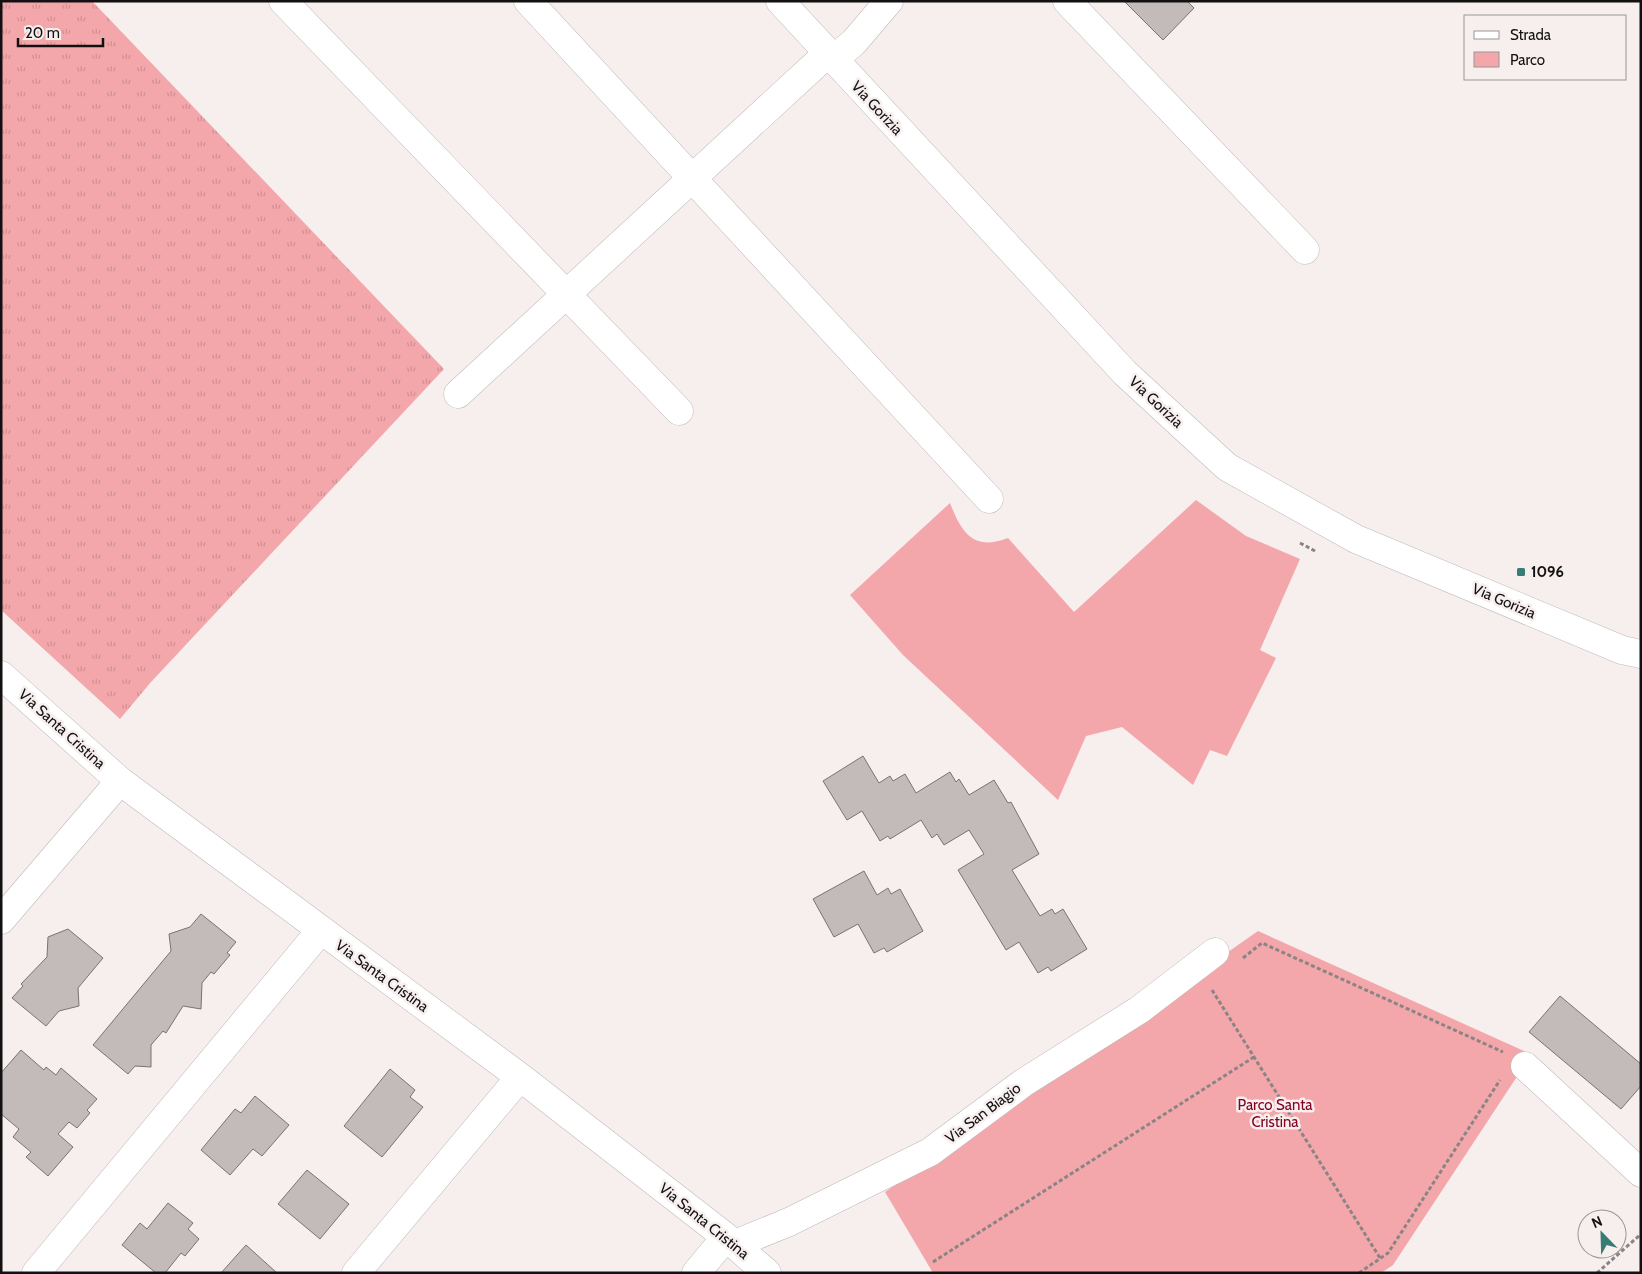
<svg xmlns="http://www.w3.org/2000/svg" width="1642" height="1274" font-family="Cabin,sans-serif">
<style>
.grass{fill:url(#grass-tufts)}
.park{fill:#f4a7aa}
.building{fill:#c3baba;stroke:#7a7373}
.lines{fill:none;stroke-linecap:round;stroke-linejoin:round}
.minor-casing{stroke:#c1b9b9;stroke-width:29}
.path{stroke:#8a8484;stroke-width:3;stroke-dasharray:4 2.5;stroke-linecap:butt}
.minor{stroke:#fff;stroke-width:28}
.poi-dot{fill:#377d73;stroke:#f7eeee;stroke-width:2}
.labels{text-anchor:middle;stroke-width:5;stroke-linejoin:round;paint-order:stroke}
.street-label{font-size:15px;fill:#121010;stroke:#f7eeee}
.poi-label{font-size:15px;font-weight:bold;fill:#121010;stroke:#f7eeee;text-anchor:start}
.park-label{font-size:15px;fill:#840224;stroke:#f7eeee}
</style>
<defs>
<pattern id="grass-tufts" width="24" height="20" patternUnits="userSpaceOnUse" patternTransform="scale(1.25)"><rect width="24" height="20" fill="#f4a7aa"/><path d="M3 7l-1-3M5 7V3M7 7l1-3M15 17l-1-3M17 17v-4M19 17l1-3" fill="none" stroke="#d08f91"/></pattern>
</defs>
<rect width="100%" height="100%" fill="#f7eeee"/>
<path class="grass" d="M1 1H92L444 369 151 682 120 719 1 610Z"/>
<path class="park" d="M1196 500 1246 536 1300 559 1260 650 1276 658 1227 756 1210 750 1193 785 1122 727 1086 736 1058 800 903 655 850 595 950 503C962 534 974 551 1008 538L1074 612Z
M1258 931 1524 1051 1518 1075 1393 1265 1381 1273H933L885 1192Z"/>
<path class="building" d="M1124 1H1187L1194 8 1163 40Z
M863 756 879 783 890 776 893 781 905 774 916 793 950 772 956 782 959 779 969 795 994 780 1008 803 1011 802 1039 854 1012 870 1040 916 1052 909 1055 914 1063 909 1087 949 1051 971 1048 967 1038 973 1019 942 1006 950 958 870 984 854 969 830 944 845 937 834 932 838 921 820 890 839 888 836 880 841 862 811 847 820 823 781Z
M864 871 877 895 888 888 891 894 900 889 923 931 887 952 884 948 874 953 858 924 834 937 813 899Z
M201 914 236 942 227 953 230 955 214 974 211 972 202 983 201 1009 183 1006 166 1033 163 1031 151 1045V1067L135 1066 128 1074 93 1045 171 951 169 934 190 927Z
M68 929 103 958 78 988 79 1006 59 1011 46 1026 12 998 23 986 21 984 47 957 48 937Z
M1560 996 1641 1064V1086L1621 1109 1529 1032Z
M21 1050 44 1070 46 1067 56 1075 61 1068 97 1099 87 1110 90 1113 77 1128 69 1122 58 1134 73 1147 48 1176 26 1157 31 1152 13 1137 19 1129 1 1114V1073Z
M390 1069 415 1090 410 1097 423 1107 382 1157 344 1126Z
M255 1096 289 1125 262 1156 253 1149 230 1175 201 1150 235 1109 241 1113Z
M307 1170 349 1204 320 1239 278 1204Z
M168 1203 193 1223 188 1229 199 1239 185 1256 181 1253 165 1273H156L122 1245 140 1223 147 1229Z
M246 1245 277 1273H221Z"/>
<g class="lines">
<defs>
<path id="minor" d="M283 1 679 411
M528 1 989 499
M780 1 1125 373 1227 467 1356 539 1622 650 1641 654
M1067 1 1305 250
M833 60 854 42 889 1
M458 394 827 54
M1 675 120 781 520 1077 726 1237 767 1273
M1 920 120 781
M1525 1066 1641 1173
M735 1244 789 1222 930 1152 1023 1083 1139 1010 1215 952
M36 1273 321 930
M356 1273 520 1077
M696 1273 726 1237"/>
</defs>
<use href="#minor" class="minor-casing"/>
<path class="path" d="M1300 543 1317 552
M1243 958 1262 943 1503 1052
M1212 990 1380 1258
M933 1262 1254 1057
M1359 1273 1388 1253 1500 1080
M1597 1273 1641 1234"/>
<use href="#minor" class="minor"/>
</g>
<rect class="poi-dot" x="1516" y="567" width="10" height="10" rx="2.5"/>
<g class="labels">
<g class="street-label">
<text transform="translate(877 108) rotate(47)" y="5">Via Gorizia</text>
<text transform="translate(1156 402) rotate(43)" y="5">Via Gorizia</text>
<text transform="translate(1504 601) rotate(23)" y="5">Via Gorizia</text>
<text transform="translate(62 729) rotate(42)" y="5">Via Santa Cristina</text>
<text transform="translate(382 976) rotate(36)" y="5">Via Santa Cristina</text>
<text transform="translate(983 1113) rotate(-37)" y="5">Via San Biagio</text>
<text transform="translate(704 1221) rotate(39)" y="5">Via Santa Cristina</text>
</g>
<g class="poi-label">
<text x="1531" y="577">1096</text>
</g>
<g class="park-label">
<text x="1275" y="1110">Parco Santa<tspan x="1275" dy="17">Cristina</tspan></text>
</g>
</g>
<rect width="1642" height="1274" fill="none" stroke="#121010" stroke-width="5"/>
<rect x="1464" y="15" width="162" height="65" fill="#f7eeee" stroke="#9b9595"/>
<rect x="1474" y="31" width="25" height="8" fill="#ffffff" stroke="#9b9595"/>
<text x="1510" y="40" font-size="15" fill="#121010">Strada</text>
<rect x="1474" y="52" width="25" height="15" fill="#f4a7aa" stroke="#9b9595"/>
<text x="1510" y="65" font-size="15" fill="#121010">Parco</text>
<g transform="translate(1602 1234) rotate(337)"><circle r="24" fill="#f7eeee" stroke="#9b9595"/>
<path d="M0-4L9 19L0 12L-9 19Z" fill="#377d73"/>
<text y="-8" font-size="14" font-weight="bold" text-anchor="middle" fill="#121010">N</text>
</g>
<path d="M18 38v8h85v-8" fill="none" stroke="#121010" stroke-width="2.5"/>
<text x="25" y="38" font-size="15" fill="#121010" stroke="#f7eeee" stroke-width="4" paint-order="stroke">20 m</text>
</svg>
